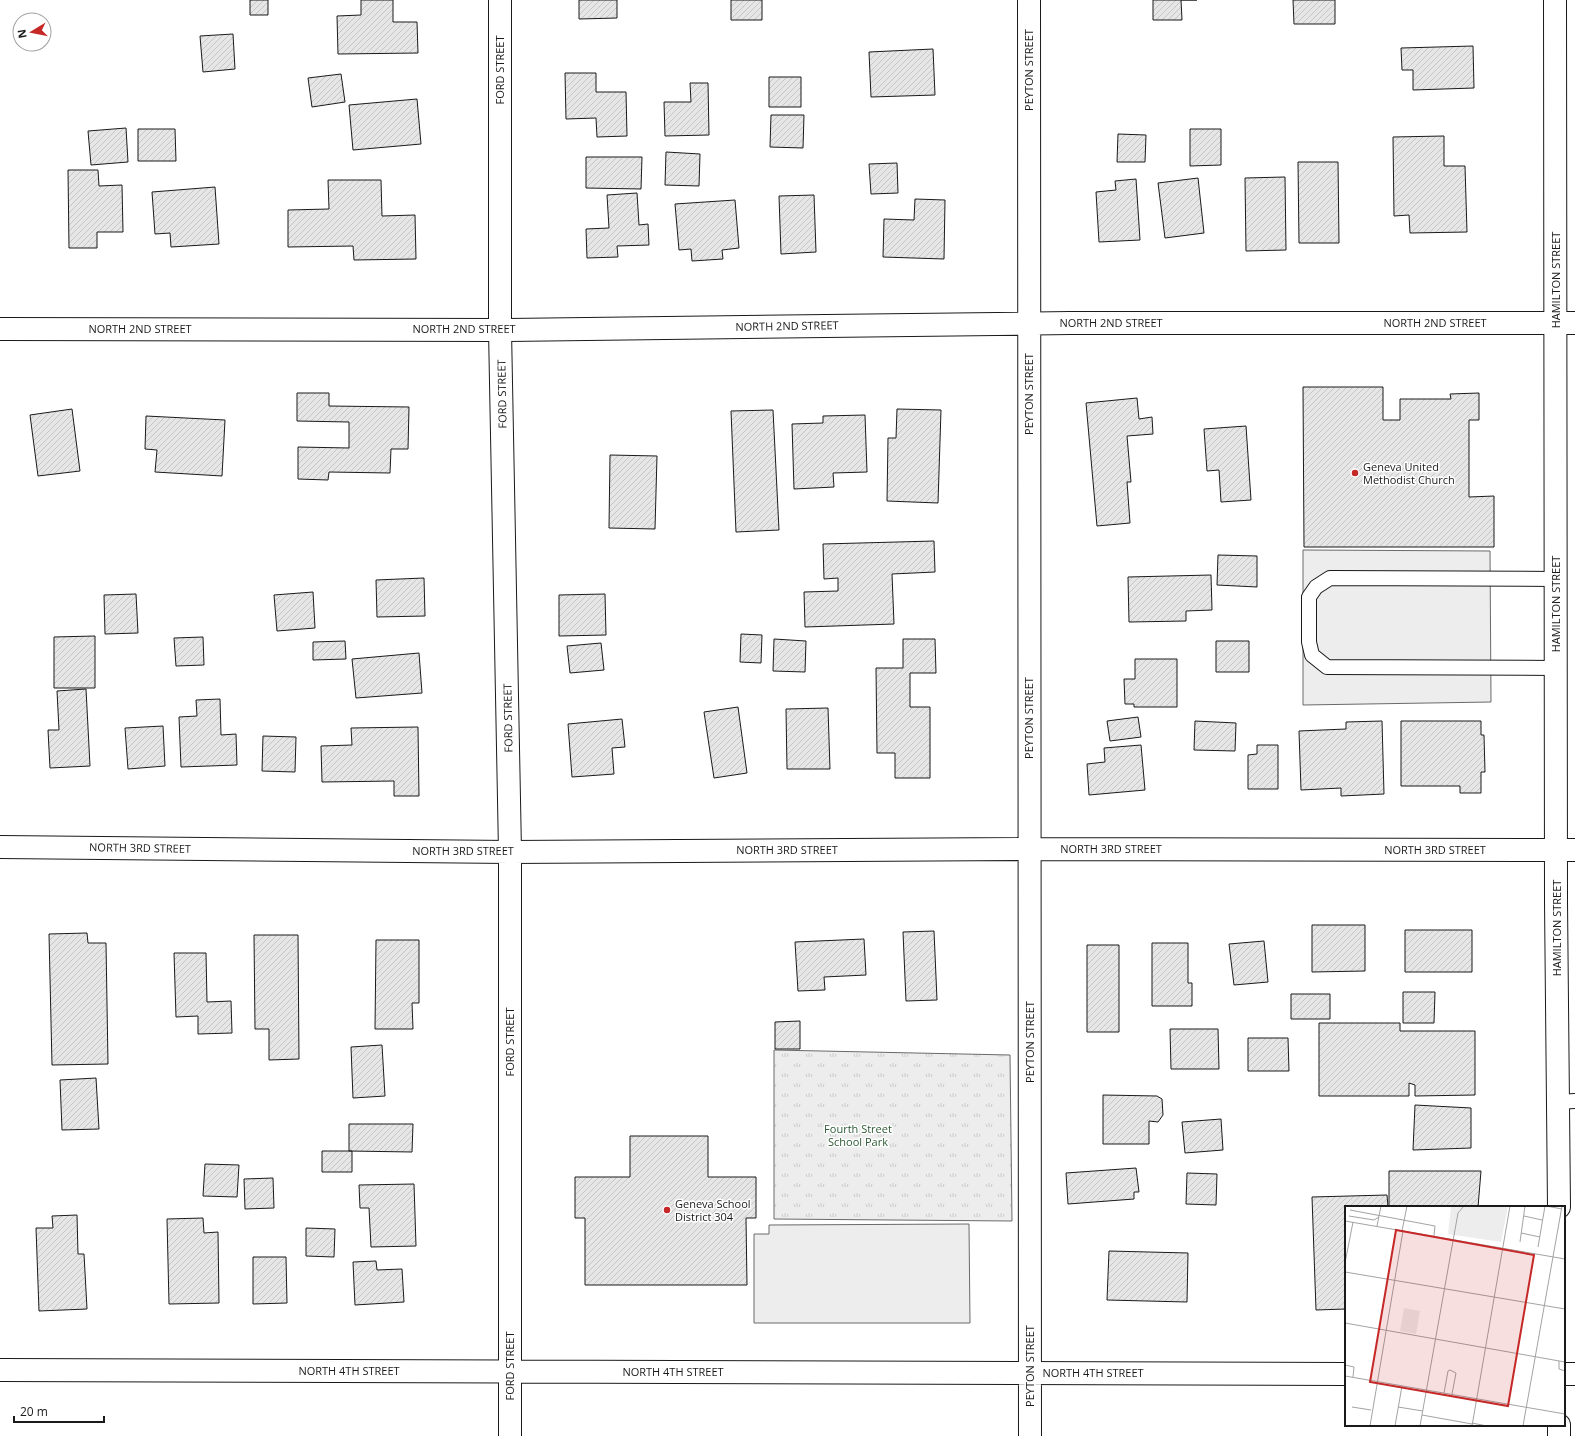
<svg xmlns="http://www.w3.org/2000/svg" width="1575" height="1436" font-family="'Open Sans',sans-serif">
<style>
.grass{fill:url(#grass-tufts);stroke:#6a6a6a}
.built{fill:#ededed;stroke:#6a6a6a}
.building{fill:url(#building-hatch);stroke:#1a1a1a}
.lines{fill:none;stroke-linecap:round;stroke-linejoin:round}
.service-casing{stroke:#1a1a1a;stroke-width:16}
.minor-casing{stroke:#1a1a1a;stroke-width:24}
.service{stroke:#fff;stroke-width:14}
.minor{stroke:#fff;stroke-width:22}
.poi-dot{fill:#c62828;stroke:#fff;stroke-width:1.5}
.labels{text-anchor:middle;stroke-width:3;stroke-linejoin:round;paint-order:stroke}
.street-label{font-size:11px;fill:#1a1a1a;stroke:#fff}
.poi-label{font-size:11px;fill:#1a1a1a;stroke:#fff;text-anchor:start}
.park-label{font-size:11px;fill:#2b5a34;stroke:#fff}
.inset-road{fill:none;stroke:#a3a3a3;stroke-width:1}
.view{fill:#c62828;fill-opacity:0.15;stroke:#c62828;stroke-width:2}
.inset-edge{fill:none;stroke:#1a1a1a;stroke-width:2}
</style>
<defs>
<pattern id="grass-tufts" width="24" height="20" patternUnits="userSpaceOnUse"><rect width="24" height="20" fill="#ededed"/><path d="M3 7l-1-3M5 7V3M7 7l1-3M15 17l-1-3M17 17v-4M19 17l1-3" fill="none" stroke="#cbcbcb"/></pattern>
<pattern id="building-hatch" width="6" height="6" patternUnits="userSpaceOnUse"><rect width="6" height="6" fill="#e6e6e6"/><path d="M-1 1l2-2M0 6l6-6M5 7l2-2" fill="none" stroke="#c5c5c5"/></pattern>
</defs>
<rect width="100%" height="100%" fill="#fff"/>
<path class="grass" d="M774 1050 1010 1055 1012 1221 774 1219Z"/>
<path class="built" d="M1303 550 1490 551 1491 702 1303 705Z
M969 1224 970 1323H754V1234H769V1225Z"/>
<path class="building" d="M250 0H268V15H250Z
M361 0H393V22H417L418 53 338 54 337 16 361 15Z
M579 0H617V18L579 19Z
M731 0H762V20H731Z
M1153 0H1197H1181L1182 20H1153Z
M1293 0H1335V24H1294Z
M233 34 235 69 203 72 200 36Z
M1473 46 1474 88 1413 90V70H1402L1401 48Z
M933 49 935 95 871 97 869 52Z
M565 73H596V92H626L627 136 597 137 596 118 566 119Z
M341 74 345 102 312 107 308 78Z
M769 77H801V107H769Z
M690 83H708L709 135 665 136 664 102H691Z
M417 99 421 144 353 150 349 105Z
M771 115H804L803 148 770 147Z
M126 128 128 162 91 165 88 131Z
M138 129H175L176 161H138Z
M1190 129H1221V165L1190 166Z
M1118 134 1146 135 1145 162H1117Z
M1444 136V166H1465L1467 232 1410 233 1409 215 1394 216 1393 137Z
M666 152 700 154 699 186 665 185Z
M586 157H642L641 189 586 188Z
M1298 162H1338L1339 243H1299Z
M897 163 898 193 871 194 869 164Z
M68 170H98L99 186 122 185 123 232H97V248H69Z
M1285 177 1286 250 1246 251 1245 178Z
M1198 178 1204 233 1165 238 1158 183Z
M1136 179 1140 240 1099 242 1096 192 1116 190 1115 181Z
M328 180H381L382 216 415 215 416 259 354 260 353 246 288 247V210L329 209Z
M215 187 219 244 171 247 170 233 155 234 152 192Z
M637 193 639 225 648 224 649 245 617 246 618 257 587 258 586 229 609 228 607 195Z
M814 195 816 252 781 254 779 196Z
M915 199 945 200 944 259 883 257 884 219 914 220Z
M735 200 739 248 722 250 723 259 692 261 691 249 679 250 675 204Z
M1303 387H1383V420H1400V399H1451L1450 394 1479 393V420H1469V497L1494 496V547H1304Z
M297 393H329V406L409 407 408 449H391L390 473 329 472 328 480 298 479V447L349 448V422L297 421Z
M1137 398 1139 419 1152 417 1153 434 1127 436 1131 482H1127L1130 523 1097 526 1086 403Z
M72 409 80 471 38 476 30 415Z
M897 409 941 410 938 503 887 501 888 438H896Z
M773 410 779 530 736 532 731 411Z
M865 415 867 472 833 473 834 487 794 489 792 424 823 423V416Z
M146 416 225 420 222 476 155 472 157 450 145 449Z
M1246 426 1251 500 1221 502 1219 470 1207 471 1204 429Z
M610 455 657 456 655 529 609 528Z
M934 541 935 572 892 574 894 624 805 627 804 592 838 591V578L824 579 823 544Z
M1218 555 1257 556V587L1217 585Z
M1211 575 1212 610 1186 611V621L1129 622 1128 577Z
M424 578 425 616 377 617 376 580Z
M313 592 315 628 277 631 274 595Z
M136 594 138 633 105 634 104 595Z
M605 594 606 635 559 636V595Z
M741 634 762 635 761 663 740 662Z
M95 636V688H54V637Z
M203 637 204 665 176 666 174 638Z
M774 639 806 641 805 672 773 671Z
M903 639H935L936 673H910V707H930V778H895V753H877L876 668H903Z
M345 641 346 659 313 660V642Z
M1216 641H1249V672H1216Z
M601 643 604 670 570 673 567 646Z
M419 653 422 693 356 698 352 659Z
M1135 659H1177V707H1134V704H1125L1124 679H1135Z
M86 689 90 766 50 768 48 730H59L57 691Z
M220 699 221 735 236 734 237 765 181 767 179 717 197 716 196 700Z
M738 707 747 773 714 778 704 712Z
M828 708 830 769H787L786 709Z
M1138 717 1141 737 1110 741 1107 721Z
M622 719 625 747 612 748 614 774 572 777 568 724Z
M1195 721 1236 723 1235 751 1194 750Z
M1382 721 1384 794 1341 796V788L1301 790 1299 731 1346 729V722Z
M1401 721H1481V735H1484L1485 772H1481V793H1460V786H1401Z
M163 726 165 766 128 769 125 728Z
M418 727 419 796H394V781L322 782 321 746 352 745 351 728Z
M263 736 296 737 295 772 262 771Z
M1141 745 1145 790 1089 795 1087 764 1105 762 1104 748Z
M1257 745H1278V789H1248V755L1257 754Z
M1312 925H1365V971L1312 972Z
M1405 930H1472V972H1405Z
M934 931 937 1000 906 1001 903 932Z
M87 933 88 943H106L108 1064 52 1065 49 934Z
M254 935H298L299 1059 269 1060V1029H255Z
M864 939 866 975 824 977 825 990 798 991 795 942Z
M376 940H419V1003H412L413 1029H375Z
M1264 941 1268 982 1234 985 1229 944Z
M1152 943H1188V983H1192V1006H1152Z
M1087 945H1119V1032H1087Z
M174 953H206L207 1002 231 1001 232 1033 198 1034V1016L176 1017Z
M1403 992H1435L1434 1023H1403Z
M1291 994H1330V1019H1291Z
M800 1021V1049H775V1022Z
M1319 1023H1400V1031H1475V1095L1415 1096V1085L1409 1083V1096H1319Z
M1170 1029H1218L1219 1069H1171Z
M1248 1038H1288L1289 1071H1248Z
M382 1045 385 1096 353 1098 351 1047Z
M96 1078 99 1129 62 1130 60 1080Z
M1103 1095 1157 1096 1162 1099 1163 1115 1158 1122 1149 1121V1144H1103Z
M1415 1105 1471 1108V1148L1413 1150Z
M1221 1119 1223 1150 1185 1153 1182 1122Z
M349 1124H413L412 1152 349 1151Z
M630 1136H708V1177H756V1218H746L747 1285H585V1218H575V1177H630Z
M322 1151H352V1172H322Z
M205 1164 239 1165 237 1197 203 1196Z
M1136 1168 1139 1192H1134V1199L1068 1204 1066 1173Z
M1389 1171H1481L1478 1207H1389Z
M1187 1173 1217 1174 1216 1205 1186 1204Z
M273 1178 274 1208 245 1209 244 1179Z
M414 1184 416 1246 371 1247 369 1208H360L359 1185Z
M1387 1195 1388 1207H1346V1309L1316 1310 1312 1197Z
M77 1215 78 1254H84L87 1309 39 1311 36 1228H53L52 1216Z
M203 1218 204 1233 218 1232 219 1303 169 1304 167 1219Z
M306 1228 335 1229 334 1257 306 1256Z
M1109 1251 1188 1253 1187 1302 1107 1300Z
M253 1257H286L287 1303 253 1304Z
M376 1261 377 1270 402 1269 404 1302 355 1305 353 1262Z"/>
<g class="lines">
<defs>
<path id="service" d="M1556 668 1327 667 1312 655 1309 642V597L1316 587 1330 578 1556 579
M1558 1102 1575 1101"/>
<path id="minor" d="M500 0V330L510 852V1436
M1029 0 1030 1436
M1555 0 1556 902 1559 1207
M0 329 500 330 1070 323H1575
M0 847 510 852 1030 849 1575 850
M0 1370 1346 1374
M1564 1374H1575
M1559 1425V1436"/>
</defs>
<use href="#service" class="service-casing"/>
<use href="#minor" class="minor-casing"/>
<use href="#service" class="service"/>
<use href="#minor" class="minor"/>
</g>
<g class="poi-dot">
<circle cx="1355" cy="473" r="4"/>
<circle cx="667" cy="1210" r="4"/>
</g>
<g class="labels">
<g class="street-label">
<text transform="translate(500 70) rotate(-90)" y="4">FORD STREET</text>
<text transform="translate(1029 70) rotate(-90)" y="4">PEYTON STREET</text>
<text transform="translate(1556 280) rotate(-90)" y="4">HAMILTON STREET</text>
<text x="1111" y="327">NORTH 2ND STREET</text>
<text x="1435" y="327">NORTH 2ND STREET</text>
<text transform="translate(787 326) rotate(-1)" y="4">NORTH 2ND STREET</text>
<text x="140" y="333">NORTH 2ND STREET</text>
<text x="464" y="333">NORTH 2ND STREET</text>
<text transform="translate(502 394) rotate(-91)" y="4">FORD STREET</text>
<text transform="translate(1029 394) rotate(-90)" y="4">PEYTON STREET</text>
<text transform="translate(1556 604) rotate(-90)" y="4">HAMILTON STREET</text>
<text transform="translate(508 718) rotate(-91)" y="4">FORD STREET</text>
<text transform="translate(1029 718) rotate(-90)" y="4">PEYTON STREET</text>
<text transform="translate(140 848) rotate(1)" y="4">NORTH 3RD STREET</text>
<text x="1111" y="853">NORTH 3RD STREET</text>
<text x="787" y="854">NORTH 3RD STREET</text>
<text x="1435" y="854">NORTH 3RD STREET</text>
<text x="463" y="855">NORTH 3RD STREET</text>
<text transform="translate(1557 928) rotate(-90)" y="4">HAMILTON STREET</text>
<text transform="translate(510 1042) rotate(-90)" y="4">FORD STREET</text>
<text transform="translate(1030 1042) rotate(-90)" y="4">PEYTON STREET</text>
<text transform="translate(510 1366) rotate(-90)" y="4">FORD STREET</text>
<text transform="translate(1030 1366) rotate(-90)" y="4">PEYTON STREET</text>
<text x="349" y="1375">NORTH 4TH STREET</text>
<text x="673" y="1376">NORTH 4TH STREET</text>
<text x="1093" y="1377">NORTH 4TH STREET</text>
</g>
<g class="poi-label">
<text x="1363" y="471">Geneva United<tspan x="1363" dy="13">Methodist Church</tspan></text>
<text x="675" y="1208">Geneva School<tspan x="675" dy="13">District 304</tspan></text>
</g>
<g class="park-label">
<text x="858" y="1133">Fourth Street<tspan x="858" dy="13">School Park</tspan></text>
</g>
</g>
<g transform="translate(1345 1206)">
<rect width="220" height="220" fill="#fff"/>
<path d="M59 102 75 105 71 128 55 125Z" fill="#ededed"/>
<path d="M106 0H163L156 36 103 28Z" fill="#ededed"/>
<path class="inset-road" d="M201 0 217 3M5 4 90 20 89 30M4 10 29 14 34 11M179 10 197 14M0 15 220 53M32 20 36 0M57 25 62 0M176 27 195 31M175 36 180 0M193 41 200 0M0 57 8 16M0 66 220 103M0 117 220 156M214 155V163L220 165M0 159 9 161 8 171M0 170 220 208M99 187 103 165 105 164 111 167 107 188M7 201 26 204M53 201 78 205M77 209 127 218M127 217 142 220M25 220 58 25M50 220 57 180M75 220 113 7 119 0M127 220 165 0M178 220 217 0"/>
<path class="view" d="M51 24 189 49 163 200 25 176Z"/>
<rect width="220" height="220" class="inset-edge"/>
</g>
<g transform="translate(32 32) rotate(260)"><circle r="19" fill="#ffffff" stroke="#a3a3a3"/>
<path d="M0-3L7 15L0 10L-7 15Z" fill="#c62828"/>
<text y="-6" font-size="11" font-weight="bold" text-anchor="middle" fill="#1a1a1a">N</text>
</g>
<path d="M14 1416v6h90v-6" fill="none" stroke="#1a1a1a" stroke-width="2"/>
<text x="20" y="1416" font-size="12" fill="#1a1a1a" stroke="#ffffff" stroke-width="3" paint-order="stroke">20 m</text>
</svg>
